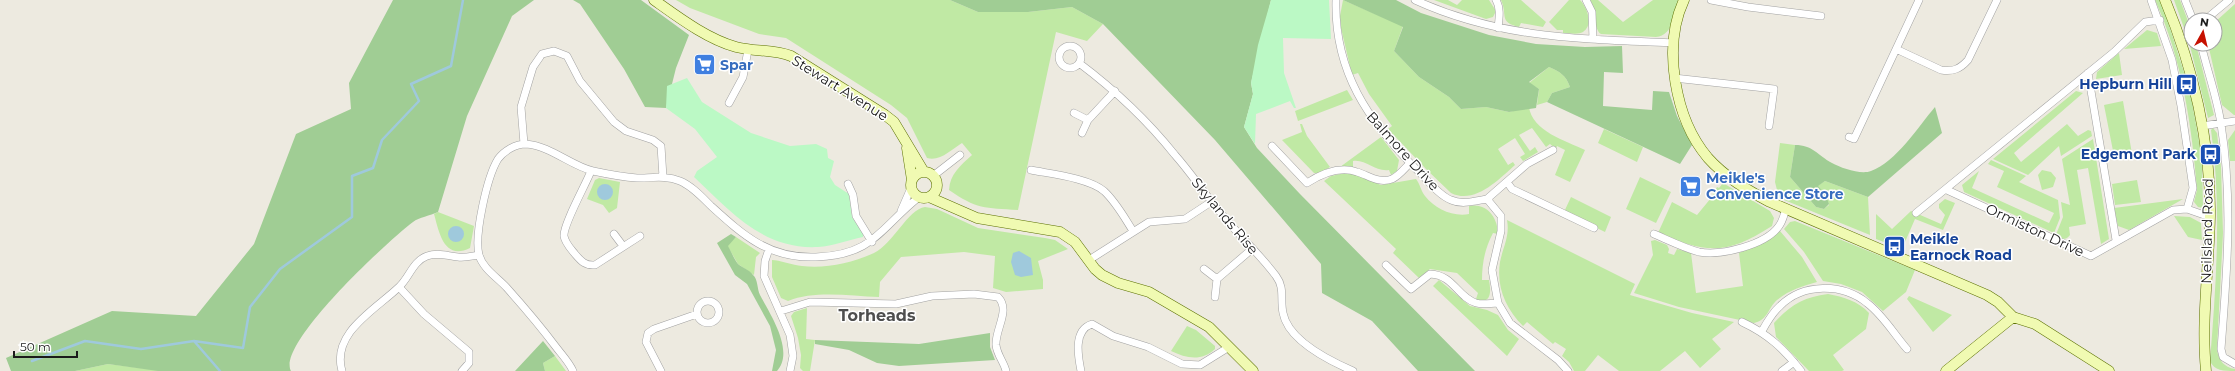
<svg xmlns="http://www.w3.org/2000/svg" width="2235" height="371" font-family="Montserrat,sans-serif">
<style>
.grass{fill:#c0e9a4}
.forest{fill:#a0cd94}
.park{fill:#bbf9c5}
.water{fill:#9fc9dc}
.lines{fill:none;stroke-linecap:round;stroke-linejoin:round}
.stream{stroke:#9fc9dc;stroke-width:2.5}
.street-casing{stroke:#a2a2a2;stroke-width:8}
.secondary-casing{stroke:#5c7103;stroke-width:11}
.street{stroke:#fff;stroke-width:7}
.secondary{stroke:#f0fab2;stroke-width:10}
.labels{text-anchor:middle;stroke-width:3;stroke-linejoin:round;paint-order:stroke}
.shop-label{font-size:14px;font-weight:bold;fill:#366cbe;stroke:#fff;text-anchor:start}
.transit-label{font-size:14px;font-weight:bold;fill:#164399;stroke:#fff;text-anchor:end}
.street-label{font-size:14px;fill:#1b1b1b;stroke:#fff}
.quarter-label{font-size:16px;font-weight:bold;fill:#4e4e4e;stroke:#fff}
</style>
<rect width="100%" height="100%" fill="#edeae0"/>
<path class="grass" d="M676 0H950L978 12H1028L1072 7 1103 24 1087 41 1056 32 1018 210C985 208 976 209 949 190 950 174 960 166 972 155L962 143C952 149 940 162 927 158L907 118 891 105 786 38 759 34 690 8Z
M1343 0 1403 26 1394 51 1419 77 1449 97 1461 109 1486 107 1509 112 1529 107C1532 131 1566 141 1585 150L1570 182 1555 175 1565 150 1557 146 1556 149 1550 144 1546 147 1532 128 1519 135 1530 151 1535 147 1538 152 1523 161 1520 157 1525 154 1515 138 1498 149 1508 165 1513 162 1515 165C1499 179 1475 205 1451 193L1426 169 1388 129 1392 126 1369 94 1358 73 1352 75 1341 28 1340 16Z
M1434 0H1448L1457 5 1462 0H1489L1496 11 1493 17 1486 19Z
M1501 0H1521L1546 22 1543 27 1521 23 1519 27C1498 22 1508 15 1501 0Z
M1569 0H1580C1587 7 1594 25 1583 32 1578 35 1569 33 1563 33V30H1557L1549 22Z
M1590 0H1598L1623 22 1653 0H1678C1674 14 1674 35 1656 37L1601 34C1593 29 1597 10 1590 0Z
M2155 0H2161L2190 91 2202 158 2203 208 2198 207 2194 202 2197 190C2192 126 2182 59 2155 0Z
M2174 0H2180L2191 29V44H2196L2214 115 2208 118 2189 42Z
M2235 4V115H2234L2222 105 2208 44H2215V22Z
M2147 30 2157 33 2161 46 2124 49Z
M2119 53 2122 75 2096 79 2097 72Z
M1549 67C1560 72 1566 75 1570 87L1552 93 1547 102 1537 105 1539 89 1529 83Z
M1347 90 1353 100 1298 121 1295 111Z
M2076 91 2083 93 2014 153 2021 162 2067 124 2078 136 2088 130 2091 131 2092 136 2061 156 2059 146 2028 175 1993 159Z
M2123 101 2132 154 2114 156 2104 105Z
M1300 124H1302L1307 136 1330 167 1320 173H1314L1282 140 1302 132Z
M2213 128 2217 133 2221 167 2223 233 2217 349C2218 359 2224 368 2235 369V371C2224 371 2214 371 2210 361 2216 285 2222 207 2211 130Z
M1604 129 1643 147 1637 162 1598 143Z
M2235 130V161H2230L2228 140Z
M1381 137 1399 160 1397 171 1391 175 1389 170C1375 172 1366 159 1353 161V167H1340Z
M2093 139 2109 239 2101 244 2088 168 2077 170 2086 224 2069 227 2070 235C2065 241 2062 239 2055 237L2063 217 2061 202 2070 205 2062 159Z
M1780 143 1795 145 1790 177 1816 207 1824 209 1829 205 1826 195 1817 186 1825 181 1868 197 1870 235 1772 195 1777 190 1775 182Z
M1991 160 2026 176 2019 182 2058 200 2060 218 2054 233 1964 192 1962 185 1979 171 1972 188 2049 223 2054 213 1997 187 2004 171 1988 164Z
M2042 170 2051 172 2056 178 2053 187 2042 190 2038 175Z
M1345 173 1358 175 1381 185 1416 179C1420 184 1421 191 1425 196 1435 209 1453 217 1469 214V206C1487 202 1498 218 1498 234L1493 233C1485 248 1482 263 1482 280H1489C1491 291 1492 305 1476 299L1478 293 1457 273 1430 269 1419 278 1393 253 1396 249 1324 181 1331 176Z
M1640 177 1671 192 1656 223 1626 209Z
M599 178 620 182 617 208 609 213 603 205 587 199 595 180Z
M2137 180 2141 202 2115 205 2112 184Z
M1723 183 1770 211 1774 218 1772 226C1727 255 1707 254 1658 233L1672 202 1697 215 1711 198 1717 187 1719 188Z
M1571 197 1611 217 1605 232 1564 212Z
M1945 199 1955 203 1943 230 1915 219 1902 249 1876 239V214L1892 229 1911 211 1941 224 1945 215 1939 208V204Z
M2183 199 2129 230 2118 226 2114 208Z
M925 207 937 209 978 228 1045 238 1055 240 1068 249 1038 261 1043 280V289L1006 292 993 288 995 256 964 252 901 257 880 282 879 297C850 296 815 290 788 301L781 298 772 277V260C779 260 793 265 802 266 825 269 852 263 874 253 893 244 908 209 925 207Z
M438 212 474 226 470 248C444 261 439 232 434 214Z
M2174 216 2190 217 2201 223 2202 240 2188 237Z
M1507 220 1635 284 1630 295 1692 313 1734 322 1712 339 1721 349 1700 368 1685 351 1660 371H1619L1598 355 1585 371H1574L1569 362 1562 356 1566 349 1555 342 1553 344 1527 322 1523 326C1506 309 1496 287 1500 262 1503 247 1510 236 1507 220Z
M1795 221 1915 270 1906 292 1883 311 1862 292 1841 284 1823 281 1804 252 1784 229 1790 222Z
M1780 231 1802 257 1817 282C1803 286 1789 290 1777 300 1768 308 1768 320 1754 323L1679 307 1634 293 1653 255 1651 241 1655 240 1667 245 1669 249 1668 253 1674 255 1677 249 1691 253 1696 293 1743 286 1739 253 1769 239Z
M736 237 760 253 756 257 754 275 738 264 727 245Z
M1439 280 1470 306 1487 310 1498 315 1508 330 1519 339 1507 356 1433 286Z
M1828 294C1844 297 1858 301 1869 313L1866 329 1833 355 1844 370 1842 371H1809L1776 337 1774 323C1790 305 1804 297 1828 294Z
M1909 296 1952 315 1933 332 1907 299Z
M807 308 806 339 815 340 810 371H803L800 368 801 355 798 338 791 316 794 312Z
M1187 326 1196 330 1215 346V349C1201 362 1186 358 1171 351Z
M555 356 566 371H545L543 363Z
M108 364 165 371H75Z"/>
<path class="forest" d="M393 0H534L512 16 467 116 438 212C430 216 419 217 413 222 389 240 276 344 291 371H158L108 364 75 371H11L6 358 112 311 196 316 254 244 296 134 351 109 349 83Z
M573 0H641L689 35 676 68 666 108 645 107 624 69 580 4Z
M950 0H1271L1251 83 1253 94 1244 127 1257 148 1300 194 1475 371H1418L1372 321 1322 293 1321 264 1215 140 1103 24 1072 7 1028 12H978Z
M1343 0H1396L1421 13 1489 35 1536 44 1585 47 1622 46 1623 73 1604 72 1603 106 1652 110 1653 91 1669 92 1677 116 1692 145 1680 164 1547 102 1552 93 1570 87C1566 75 1560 72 1549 67L1529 82 1539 89 1536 108 1509 112 1486 107 1461 109 1449 97 1419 77 1394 51 1403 27Z
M1935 107 1942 133 1868 197 1825 181 1818 186 1826 195 1829 204 1824 209 1816 207 1790 177 1795 145C1813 145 1817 155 1832 163 1841 168 1861 175 1871 171 1896 162 1918 127 1935 107Z
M731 234 736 237 728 246C731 251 734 259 738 264 743 268 750 270 753 275 758 279 757 289 760 295 770 314 795 351 777 371H772L776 350 770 326 747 284 735 275 717 243Z
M990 333V347L995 360 899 366 877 363 849 350 815 344V340L919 344Z
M543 341 555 356 543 363 545 371H515Z"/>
<path class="park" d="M1271 0H1329L1331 39 1283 38 1284 73 1296 108H1294L1290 101 1256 114 1255 144 1244 127 1253 94 1251 83 1258 45Z
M687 78 702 102 751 133 790 146 816 144 827 149 828 158 834 161 830 177 835 185 849 194 852 217 863 234V237C848 240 833 246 818 247 763 250 730 211 694 177L697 171 717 157 695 129 666 108 667 86Z"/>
<path class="water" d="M597 192a8 8 0 1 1 16 0a8 8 0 1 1-16 0Z
M448 234a8 8 0 1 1 16 0a8 8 0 1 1-16 0Z
M1019 251 1031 258 1033 275 1021 277 1015 275 1011 262 1013 253Z"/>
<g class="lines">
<path class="stream" d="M32 361 85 341 141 349 194 341
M220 371 194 341 243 348 250 307 280 269 352 217V176L373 168 382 140 419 101 411 84 451 66 463 0"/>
<defs>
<path id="street" d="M1336 0C1334 71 1368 121 1417 170 1427 179 1438 195 1451 200 1462 205 1475 201 1487 199L1501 216V231L1492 270 1498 303 1510 323 1558 360 1568 371
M1415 0C1500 39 1583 39 1674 43
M1496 0C1501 8 1499 19 1498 28
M1586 0 1592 12 1593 39
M1711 0 1748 7 1821 16
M2151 0 2172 60 2181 106 2193 188 2187 209 2210 217
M2185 0 2193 20
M2205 20 2229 0
M2201 44C2207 70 2217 97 2221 124 2233 199 2227 274 2221 349L2223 357 2235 364
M1059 57a11 11 0 1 1 22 0a11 11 0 1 1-22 0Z
M1896 49 1941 70C1953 72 1960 69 1968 60L1997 0
M1079 63C1115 90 1147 120 1175 155 1191 173 1204 193 1220 212 1237 234 1259 253 1276 276 1285 288 1280 299 1283 313 1288 340 1330 361 1353 371
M2088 73 2116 240
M1674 78 1774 89 1769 126
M729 103 743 77 748 50
M1074 113 1088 120
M2202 126 2235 121
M1082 133 1088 120 1115 91
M1849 137 1854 139 1919 0
M524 144 521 107 533 67 542 54 554 51 567 56 580 81 614 122 626 131 653 140 661 146 663 177
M1272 146 1307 183C1321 174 1340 166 1357 172 1368 175 1379 184 1392 179 1399 176 1405 168 1410 163
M1031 170C1051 174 1089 178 1104 191 1116 202 1124 217 1133 231
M591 171C586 184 563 225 564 236 565 243 571 249 575 254 581 261 585 266 595 265L640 236
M933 176 960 155
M1507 182 1512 189 1594 228
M848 184 853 195 856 216 872 242
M1947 190 2091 256 2173 210 2187 209
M1487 199 1527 164 1553 150
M901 211 911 188
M1916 213 2114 52 2145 22 2160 20
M614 234 623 246
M1654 234C1668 240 1684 248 1699 252 1721 256 1766 245 1779 226 1783 221 1784 214 1786 209
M769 249 765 261 764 276 790 335 793 356 790 371
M1089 260 1149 222 1185 219 1211 202
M1386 265 1411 289 1430 274C1454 275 1457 297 1476 303 1483 305 1491 303 1498 303
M1204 269 1217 279 1215 297
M1217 279 1252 249
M399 287 424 314 469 352V363L462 371
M697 312a11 11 0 1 1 22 0a11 11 0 1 1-22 0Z
M781 311 810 302 896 304 932 296 974 294 998 297C1011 310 995 329 996 345 997 355 1004 362 1006 371
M1742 322C1768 334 1784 349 1801 371
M1762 331C1767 322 1772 313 1780 306 1803 283 1842 283 1867 303 1883 315 1894 334 1907 349
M342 371C331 333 375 310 399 287 409 278 413 261 427 256 438 252 447 256 458 257 465 258 472 256 479 255
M573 371C569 362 562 355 556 347 541 327 524 307 507 288 498 278 483 269 479 255 474 235 487 177 498 159 504 151 515 144 526 144 551 146 571 166 593 171 607 174 623 177 637 178 651 178 666 175 680 181 692 186 702 197 711 206 743 235 769 259 816 257 874 255 880 228 919 197
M661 371 646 342 648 333 654 329 697 314
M1081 371C1078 356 1073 330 1092 324L1113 336 1148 347 1182 364 1200 365 1229 347
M1782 371 1794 362"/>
<path id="secondary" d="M654 0C678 17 707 39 736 47 755 52 773 49 791 56L885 115 894 122 924 172
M1684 0C1662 47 1675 119 1708 158 1725 177 1747 190 1770 202L1987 295 1998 302 2013 317 2035 324 2109 371
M2165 0C2193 67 2211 143 2210 216 2209 268 2201 320 2206 371
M907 148 912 180
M911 185a13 13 0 1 1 26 0a13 13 0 1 1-26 0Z
M929 197 977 218 1060 232 1075 242 1095 269 1102 275 1118 283 1149 292 1209 327 1253 371
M1946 371 2013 317"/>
</defs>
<use href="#street" class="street-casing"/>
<use href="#secondary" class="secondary-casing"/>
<use href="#street" class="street"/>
<use href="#secondary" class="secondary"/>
</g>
<defs>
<symbol id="supermarket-square" viewBox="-11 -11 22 22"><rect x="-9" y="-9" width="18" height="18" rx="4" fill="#3f7fe0" stroke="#fff"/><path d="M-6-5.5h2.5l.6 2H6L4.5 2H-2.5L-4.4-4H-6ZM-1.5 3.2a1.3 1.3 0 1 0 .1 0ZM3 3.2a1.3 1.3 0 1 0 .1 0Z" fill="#fff"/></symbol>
<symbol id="bus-square" viewBox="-11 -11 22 22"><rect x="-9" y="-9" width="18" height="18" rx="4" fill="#1a4fb4" stroke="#fff"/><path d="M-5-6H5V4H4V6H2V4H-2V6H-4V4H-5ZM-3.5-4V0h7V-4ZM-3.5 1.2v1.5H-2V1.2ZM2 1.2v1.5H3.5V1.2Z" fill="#fff"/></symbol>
</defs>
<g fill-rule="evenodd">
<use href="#supermarket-square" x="692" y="52" width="25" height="25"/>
<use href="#bus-square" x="2174" y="72" width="25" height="25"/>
<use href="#bus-square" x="2198" y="142" width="25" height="25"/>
<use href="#supermarket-square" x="1678" y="174" width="25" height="25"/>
<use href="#bus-square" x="1882" y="234" width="25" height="25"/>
</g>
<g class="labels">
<g class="shop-label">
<text x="720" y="70">Spar</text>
<text x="1706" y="183">Meikle's<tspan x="1706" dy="16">Convenience Store</tspan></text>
</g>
<g class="transit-label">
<text x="2172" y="89">Hepburn Hill</text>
<text x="2196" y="159">Edgemont Park</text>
<text x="1910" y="244" text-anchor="start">Meikle<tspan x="1910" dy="16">Earnock Road</tspan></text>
</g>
<g class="street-label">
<text transform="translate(840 88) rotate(32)" y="5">Stewart Avenue</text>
<text transform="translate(1403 151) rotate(48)" y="5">Balmore Drive</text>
<text transform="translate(1225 216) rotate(50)" y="5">Skylands Rise</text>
<text transform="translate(2035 230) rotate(25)" y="5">Ormiston Drive</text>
<text transform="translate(2207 231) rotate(-89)" y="5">Neilsland Road</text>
</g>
<g class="quarter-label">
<text x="877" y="321">Torheads</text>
</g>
</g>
<g transform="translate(2203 32) rotate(8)"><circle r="19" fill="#ffffff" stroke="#a4a4a4"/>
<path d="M0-3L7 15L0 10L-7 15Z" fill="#c61000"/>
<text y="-6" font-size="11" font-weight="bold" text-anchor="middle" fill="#1b1b1b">N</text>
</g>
<path d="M14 351v6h63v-6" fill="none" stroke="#1b1b1b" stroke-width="2"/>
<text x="20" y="351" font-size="12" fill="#1b1b1b" stroke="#ffffff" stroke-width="3" paint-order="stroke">50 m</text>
</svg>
